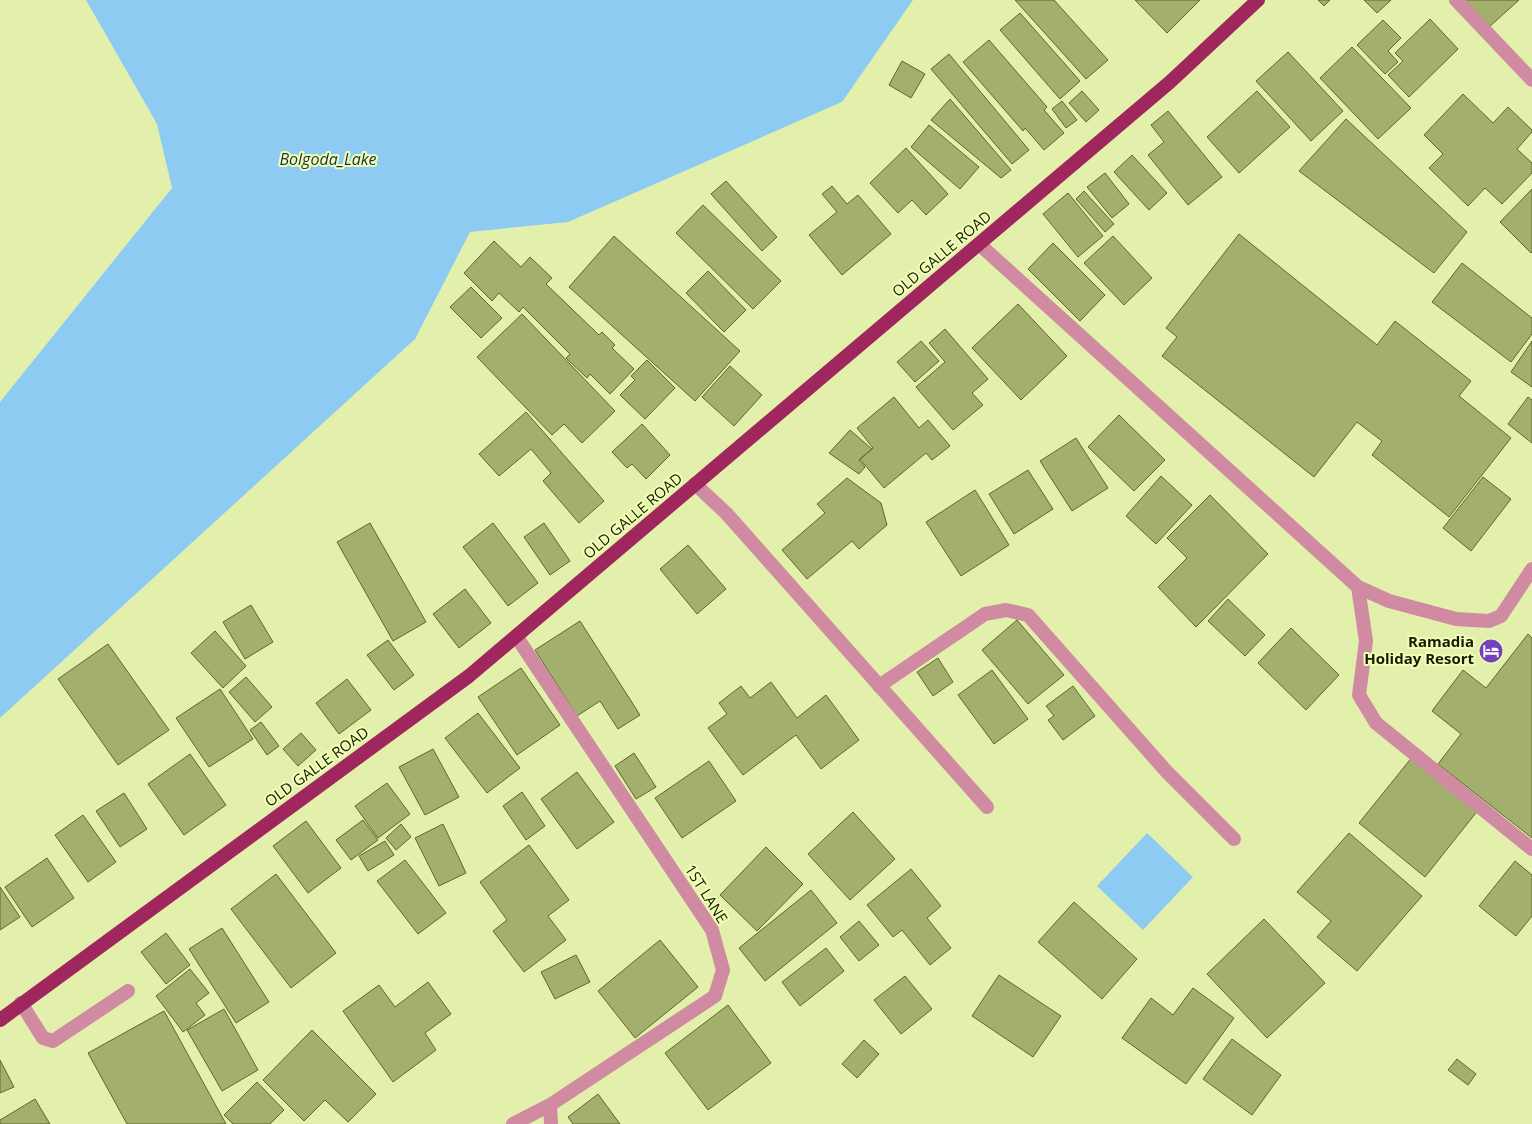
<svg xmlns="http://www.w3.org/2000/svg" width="1532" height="1124" font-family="'Open Sans',sans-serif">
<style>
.water{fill:#8ecbf2}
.building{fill:#a3b06d;stroke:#5e6826}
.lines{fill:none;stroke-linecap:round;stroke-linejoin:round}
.service{stroke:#d08aa2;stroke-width:14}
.minor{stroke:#d08aa2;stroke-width:14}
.trunk{stroke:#a0265e;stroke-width:14}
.labels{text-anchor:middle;stroke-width:4;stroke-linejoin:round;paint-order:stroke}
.street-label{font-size:15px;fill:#171b01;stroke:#f0feb8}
.poi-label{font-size:15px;font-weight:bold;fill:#171b01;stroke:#f0feb8;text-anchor:end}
.water-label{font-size:16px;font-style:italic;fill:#1b2f3b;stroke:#f0feb8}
</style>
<rect width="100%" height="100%" fill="#e3f0ab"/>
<path class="water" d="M86 0H913L842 102 568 222 470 232 415 339 0 718V402L172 188 157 124Z
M1147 833 1193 877 1143 930 1097 886Z"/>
<path class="building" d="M1015 0H1054L1108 60 1086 79Z
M1135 0H1200L1167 33Z
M1318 0H1330L1324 6Z
M1364 0H1391L1377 13Z
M1464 0H1519L1488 28Z
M1020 13 1080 81 1060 99 1000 30Z
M1430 19 1458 49 1409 97 1388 75 1403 61 1395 53Z
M1383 20 1401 38 1388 51 1398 62 1385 74 1357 45Z
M989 40 1047 107 1044 110 1064 133 1044 150 1025 128 1023 131 963 62Z
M1352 47 1411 108 1378 139 1320 78Z
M1288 52 1343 111 1311 141 1256 81Z
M949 54 1029 150 1012 164 931 69Z
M902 61 925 74 911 98 889 85Z
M1082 91 1099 110 1086 122 1069 103Z
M1257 91 1290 127 1239 173 1207 137Z
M1463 94 1493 123 1508 107 1532 130V132L1517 149 1532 163V173L1502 204 1485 188 1468 206 1429 168 1443 154 1424 135Z
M950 99 1011 170 1001 178 931 120Z
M1062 101 1077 120 1066 128 1052 109Z
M1168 111 1222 177 1188 205 1148 155 1164 142 1151 125Z
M1346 119 1467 232 1434 273 1299 171Z
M929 125 979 167 960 189 911 147Z
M906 148 948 194 926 215 912 200 898 213 870 183Z
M1132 155 1167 193 1149 210 1114 172Z
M1105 173 1129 204 1112 218 1087 187Z
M726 181 777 237 762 251 711 194Z
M832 186 847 204 858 195 891 234 842 275 809 235 837 212 822 194Z
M1532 189V252L1531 253 1500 222Z
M1084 191 1114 224 1105 232 1076 199Z
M1068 193 1103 236 1078 257 1043 214Z
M703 205 781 281 753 309 676 233Z
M1239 234 1377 345 1395 321 1471 381 1459 396 1511 438 1449 517 1372 455 1382 441 1357 422 1314 477 1162 356 1177 337 1166 328Z
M614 236 740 351 695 401 569 287Z
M1113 236 1152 278 1124 305 1084 263Z
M494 241 521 267 530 257 552 278 546 284 599 335 602 332 615 345 612 348 634 369 610 394 590 374 587 378 566 358 570 354 523 307 519 312 499 293 492 301 464 273Z
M1053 243 1105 295 1080 321 1028 269Z
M1462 263 1532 318V334L1511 362 1432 302Z
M708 271 746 310 724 332 686 293Z
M471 287 502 318 481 338 450 307Z
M1018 304 1067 356 1021 400 972 348Z
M522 314 615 411 582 443 564 424 552 435 477 357Z
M945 329 988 379 972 393 983 405 953 430 916 387 945 362 929 343Z
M921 341 939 361 915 382 897 362Z
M1532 341V387L1511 372Z
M647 360 675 388 645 419 620 395 635 380 631 376Z
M730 366 762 395 734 426 702 397Z
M894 397 919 428 928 420 950 446 932 460 926 453 884 488 860 459 873 448 857 428Z
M1528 397 1532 400V443L1508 424Z
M526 412 604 501 579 523 543 481 551 473 531 449 499 476 479 454Z
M1119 415 1165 460 1134 491 1088 447Z
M642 424 670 455 646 479 632 464 627 468 612 452Z
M850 430 872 449 859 460 865 467 859 474 829 453Z
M1076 438 1108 488 1072 511 1040 461Z
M1028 470 1053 509 1014 534 989 494Z
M1161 476 1192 505 1156 544 1126 516Z
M1483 477 1511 499 1471 551 1443 528Z
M847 478 881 503 887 525 859 549 852 541 807 579 782 550 825 513 817 504Z
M975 490 1009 545 961 576 926 522Z
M1210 495 1268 554 1196 627 1158 587 1187 558 1167 538Z
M370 523 426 622 393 641 337 542Z
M493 523 538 583 508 606 463 547Z
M544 523 570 561 550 575 524 537Z
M688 545 726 589 697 614 660 569Z
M465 589 491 623 459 648 433 614Z
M1228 599 1265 635 1245 656 1208 621Z
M251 605 273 642 245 659 223 622Z
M1017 620 1064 675 1028 704 982 650Z
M580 621 640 715 618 729 600 701 577 716 535 650Z
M1291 628 1339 675 1306 710 1258 663Z
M215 631 246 666 223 688 191 653Z
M1528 634 1532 638V838L1438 764 1461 734 1432 711 1463 670 1486 688Z
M388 640 414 675 394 690 367 655Z
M108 644 169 730 118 765 58 679Z
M938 658 953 682 933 696 917 672Z
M521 668 560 725 517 755 478 697Z
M992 670 1028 719 994 744 958 695Z
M246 677 272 707 255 722 229 692Z
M347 679 371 710 339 734 316 703Z
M771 682 797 718 826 695 859 740 821 769 796 735 743 775 708 728 727 714 719 703 741 686 750 698Z
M1073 686 1095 716 1063 740 1048 720 1054 716 1046 706Z
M220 689 253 739 209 767 176 718Z
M478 713 520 768 487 793 445 738Z
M261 722 279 746 267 755 250 730Z
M301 733 316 750 298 766 283 749Z
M433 749 459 797 425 815 399 767Z
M634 753 656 787 636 799 615 766Z
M190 754 226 805 184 835 148 784Z
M1413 756 1479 809 1425 877 1359 823Z
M709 761 736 801 682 838 655 798Z
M577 772 614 822 577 849 541 799Z
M387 783 410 814 378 838 355 806Z
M522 792 545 826 526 840 503 806Z
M124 793 147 829 120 847 96 811Z
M853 812 895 859 850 900 808 854Z
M83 815 116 862 88 882 55 835Z
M363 820 378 840 351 860 336 840Z
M306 821 341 868 308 893 273 846Z
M401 824 411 837 396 850 386 838Z
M443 824 466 873 439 886 415 838Z
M1349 833 1422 896 1357 971 1317 937 1331 921 1297 892Z
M385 841 394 855 368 871 359 856Z
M529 845 569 900 548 916 566 940 524 972 493 931 507 920 480 882Z
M766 847 803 884 757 931 720 895Z
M47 858 74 898 32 927 5 887Z
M405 860 446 913 418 934 377 881Z
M1515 861 1532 875V916L1516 936 1479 906Z
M911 869 941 906 927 918 951 948 930 965 902 930 893 937 867 905Z
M276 874 336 953 291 988 231 909Z
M0 887 20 917 0 930Z
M811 890 837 923 765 981 739 948Z
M1074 902 1137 959 1102 999 1038 942Z
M1264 919 1325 983 1267 1038 1207 974Z
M859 921 879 945 859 961 840 937Z
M222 928 269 1002 236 1023 189 949Z
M166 933 190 965 166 984 141 952Z
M660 940 698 987 635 1038 598 991Z
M826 948 844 971 800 1006 782 982Z
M576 955 590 982 555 999 541 972Z
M190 969 209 993 196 1003 205 1015 183 1032 156 996Z
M999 975 1061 1016 1033 1057 972 1016Z
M905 976 932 1009 901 1034 874 1000Z
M428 982 451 1014 425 1033 436 1050 393 1082 343 1011 379 985 395 1007Z
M1193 988 1234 1018 1186 1084 1122 1038 1151 998 1173 1015Z
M728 1005 771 1063 708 1110 665 1053Z
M224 1009 258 1070 222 1091 187 1030Z
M164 1011 226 1124H127L88 1053Z
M312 1030 376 1094 348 1122 325 1100 304 1121 263 1080Z
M1232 1039 1281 1075 1252 1115 1203 1079Z
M864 1040 879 1054 857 1078 842 1064Z
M1457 1059 1476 1074 1468 1085 1448 1070Z
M0 1060 14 1087 0 1093Z
M257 1082 284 1110 270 1124H233L224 1115Z
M598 1094 620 1124H573L568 1117Z
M35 1099 50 1124H0V1120Z"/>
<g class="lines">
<path class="service" d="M1358 587 1389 601 1456 619 1489 621 1501 616 1532 569
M21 1003 43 1038 53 1041 128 991"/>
<path class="minor" d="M1456 0 1532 80
M979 244 1358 587 1366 641 1359 695 1376 723 1532 849
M695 484 726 513 987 807
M516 636 712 930 723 970 715 996 550 1105 551 1124
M879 686 985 614 1006 610 1028 615 1167 772 1234 839
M513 1124 550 1105"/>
<path class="trunk" d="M0 1020 469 676 1170 82 1258 0"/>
</g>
<defs>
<symbol id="hotel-disc" viewBox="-11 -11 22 22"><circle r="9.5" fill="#7142ba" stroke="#f0feb8"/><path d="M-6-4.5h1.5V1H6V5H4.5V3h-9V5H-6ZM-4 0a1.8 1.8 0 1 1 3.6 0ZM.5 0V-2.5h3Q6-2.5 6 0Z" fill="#fff"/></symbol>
</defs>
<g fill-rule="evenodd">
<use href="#hotel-disc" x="1477" y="637" width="28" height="28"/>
</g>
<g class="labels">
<g class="street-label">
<text transform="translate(942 254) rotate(-40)" y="5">OLD GALLE ROAD</text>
<text transform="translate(633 516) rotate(-40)" y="5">OLD GALLE ROAD</text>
<text transform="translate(317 767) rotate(-36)" y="5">OLD GALLE ROAD</text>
<text transform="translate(706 894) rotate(58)" y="5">1ST LANE</text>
</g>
<g class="poi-label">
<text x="1474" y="647">Ramadia<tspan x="1474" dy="17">Holiday Resort</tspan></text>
</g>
<g class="water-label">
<text x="328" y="165">Bolgoda_Lake</text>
</g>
</g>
</svg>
